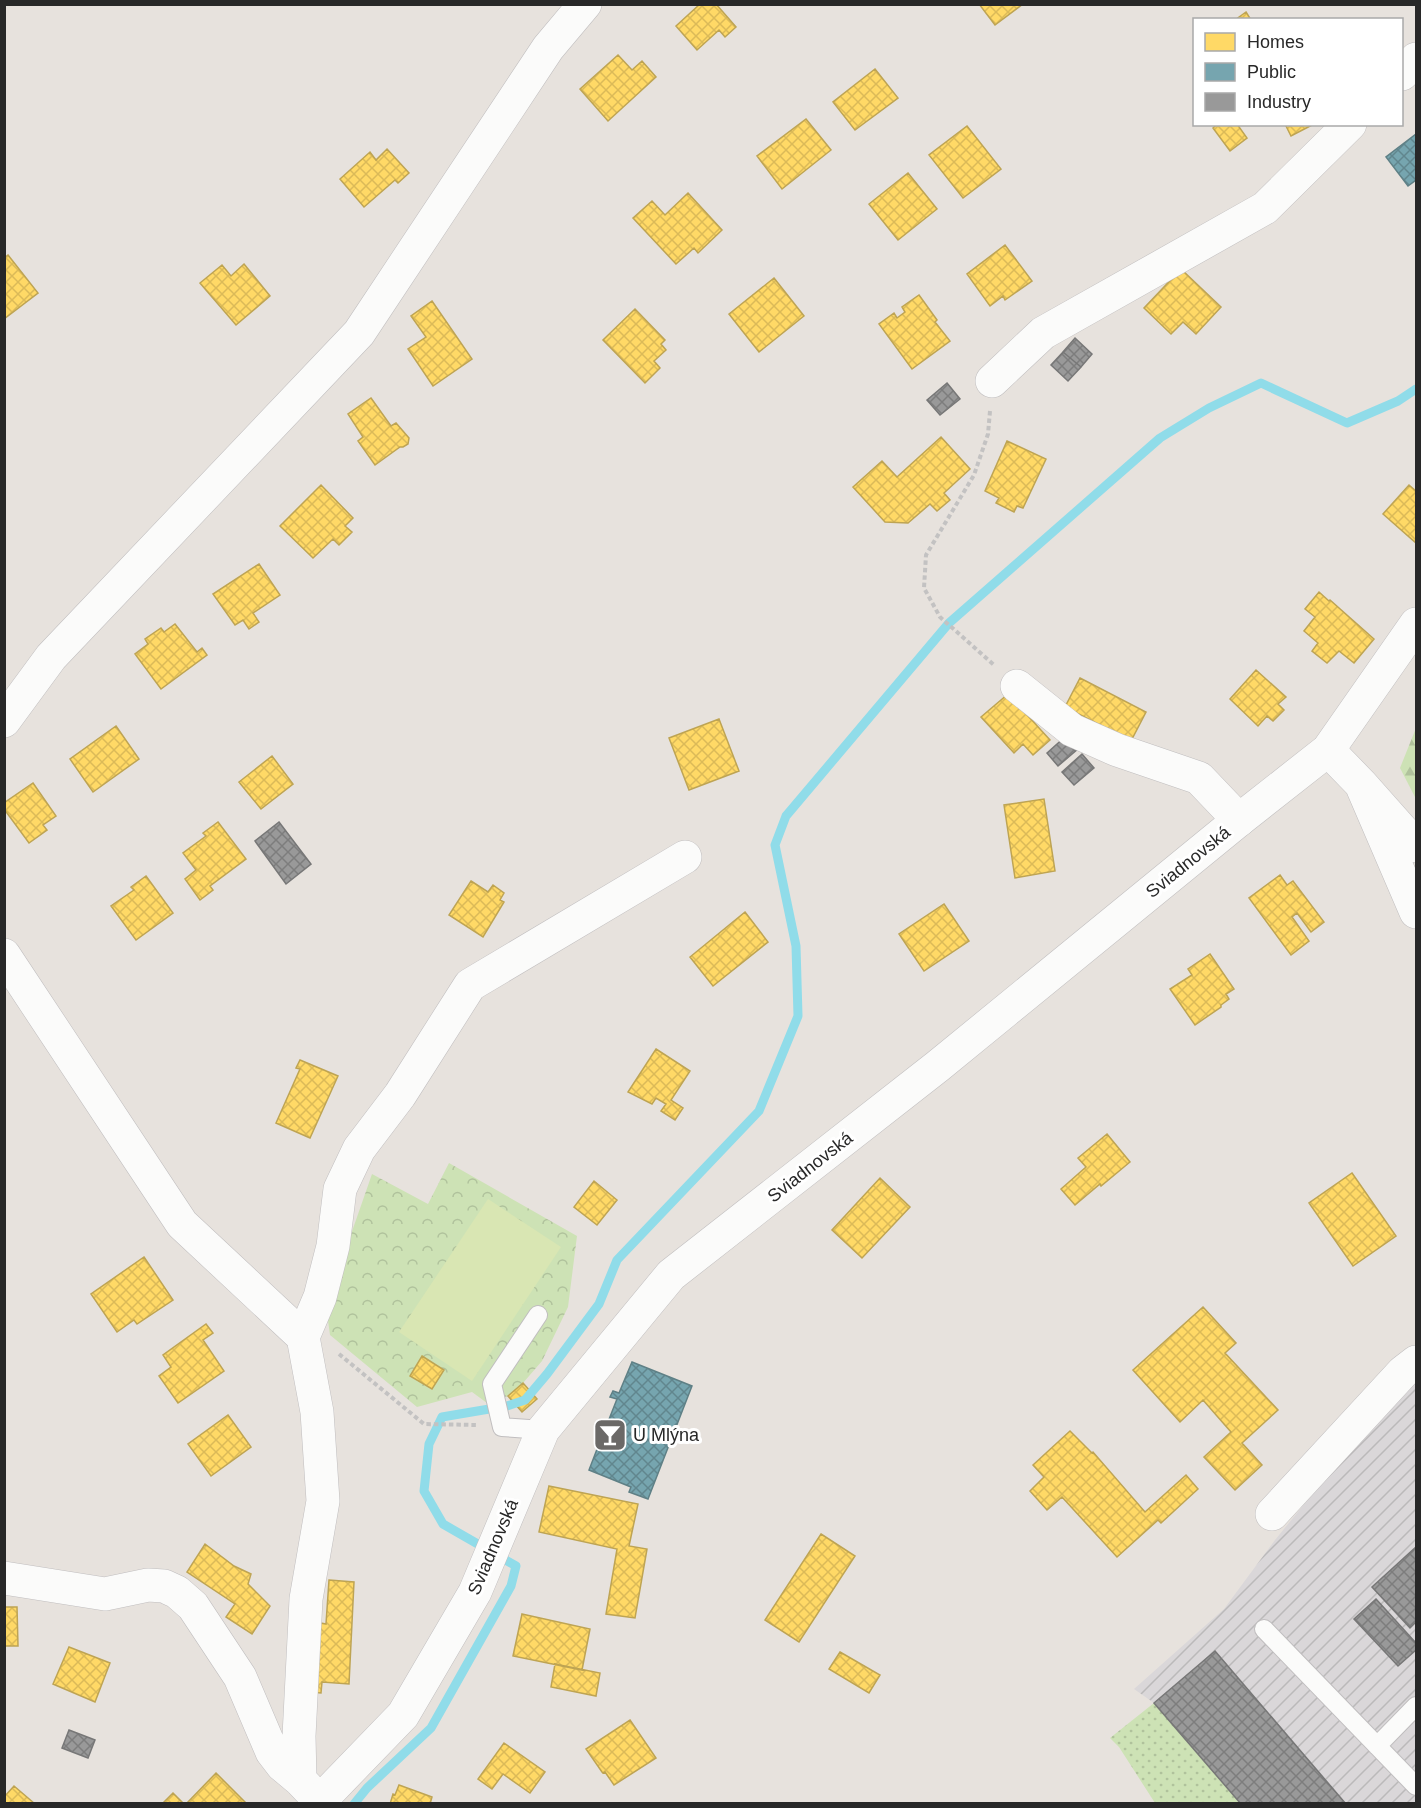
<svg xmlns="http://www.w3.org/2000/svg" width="1421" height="1808" font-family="Helvetica,sans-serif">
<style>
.industrial{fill:url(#industrial-furrows)}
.grass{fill:url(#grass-dots)}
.forest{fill:url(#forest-firs)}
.park{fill:url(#park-crowns)}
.pitch{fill:#d9e6b3}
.homes{fill:url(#homes-cross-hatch);stroke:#bea453;stroke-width:1.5}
.public{fill:url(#public-cross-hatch);stroke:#5f8086;stroke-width:1.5}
.industry{fill:url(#industry-cross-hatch);stroke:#777;stroke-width:1.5}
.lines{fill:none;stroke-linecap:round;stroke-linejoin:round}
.stream{stroke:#90dce9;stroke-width:9}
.service-casing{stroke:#c0bebf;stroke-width:20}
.minor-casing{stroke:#c0bebf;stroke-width:34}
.tertiary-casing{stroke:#c0bebf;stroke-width:34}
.path{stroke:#c3c2c2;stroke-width:4;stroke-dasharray:4.5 3;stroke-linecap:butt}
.service{stroke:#fbfbfa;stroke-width:18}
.minor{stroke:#fbfbfa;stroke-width:33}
.tertiary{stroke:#fbfbfa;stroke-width:33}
.labels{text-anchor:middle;stroke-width:6;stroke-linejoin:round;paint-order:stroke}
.street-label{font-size:18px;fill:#282828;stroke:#fff}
.poi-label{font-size:18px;fill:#282828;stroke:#fff;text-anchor:start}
</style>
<defs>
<pattern id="industrial-furrows" width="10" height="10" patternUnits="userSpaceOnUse" patternTransform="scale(1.5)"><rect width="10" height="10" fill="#dad7d9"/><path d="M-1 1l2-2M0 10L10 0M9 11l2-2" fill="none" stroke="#bbb9ba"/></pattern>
<pattern id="grass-dots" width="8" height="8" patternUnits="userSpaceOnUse" patternTransform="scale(1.5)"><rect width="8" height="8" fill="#cde2b5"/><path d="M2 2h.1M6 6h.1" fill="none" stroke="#b0c29c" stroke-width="1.8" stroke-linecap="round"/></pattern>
<pattern id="forest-firs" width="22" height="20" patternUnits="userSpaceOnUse" patternTransform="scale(1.5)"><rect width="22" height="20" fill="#cde2b5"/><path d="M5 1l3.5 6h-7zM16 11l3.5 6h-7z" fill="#b0c29c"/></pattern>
<pattern id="park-crowns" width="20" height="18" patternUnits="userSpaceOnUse" patternTransform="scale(1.5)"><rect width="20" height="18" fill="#cde2b5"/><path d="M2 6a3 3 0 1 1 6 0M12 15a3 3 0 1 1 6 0" fill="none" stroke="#b0c29c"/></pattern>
<pattern id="homes-cross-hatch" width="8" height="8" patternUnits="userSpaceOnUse" patternTransform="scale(1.5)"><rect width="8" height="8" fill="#ffd966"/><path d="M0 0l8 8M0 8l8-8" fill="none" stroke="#dbba58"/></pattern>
<pattern id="public-cross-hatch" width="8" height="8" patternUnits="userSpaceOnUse" patternTransform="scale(1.5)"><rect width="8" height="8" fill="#76a5af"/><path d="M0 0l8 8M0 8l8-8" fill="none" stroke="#61868e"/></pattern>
<pattern id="industry-cross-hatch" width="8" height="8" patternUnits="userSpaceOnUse" patternTransform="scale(1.5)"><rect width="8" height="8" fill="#999"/><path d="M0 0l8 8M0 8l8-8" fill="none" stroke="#7d7d7d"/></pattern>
</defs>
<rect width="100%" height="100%" fill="#e7e2dd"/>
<path class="industrial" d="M1416 1374V1803H1241L1154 1703 1134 1689 1224 1609 1275 1540 1403 1383Z"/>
<path class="grass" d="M1154 1703 1241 1803H1155L1119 1747 1110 1738Z"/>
<path class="forest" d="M1416 728V799L1400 768Z"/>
<path class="park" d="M449 1163 577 1236 568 1307 542 1361 523 1383 508 1396 487 1403 472 1392 417 1407 330 1335 326 1306 372 1174 428 1204Z"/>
<path class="pitch" d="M488 1199 561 1247 472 1381 399 1332Z"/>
<path class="homes" d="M700 4H716L736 27 725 37 719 30 697 50 676 26Z
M979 4H1023L995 25Z
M1246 12 1251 20H1235Z
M618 55 632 70 642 61 656 77 608 121 580 89Z
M875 69 898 98 855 130 833 102Z
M806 119 831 150 782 189 757 156Z
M1217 124H1237L1247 138 1230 151 1213 128Z
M1285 124H1314L1291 136Z
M967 126 1001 169 963 198 929 155Z
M387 149 409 173 398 183 395 180 364 207 340 179 370 152 376 160Z
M908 173 937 209 898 240 869 204Z
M688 193 722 230 698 253 694 248 676 264 633 218 652 201 665 215Z
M1005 245 1032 281 1005 300 1003 296 990 306 967 274Z
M8 255 38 293 4 319V258Z
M244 264 270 296 236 325 200 283 222 265 231 276Z
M1181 269 1221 307 1196 334 1183 322 1171 334 1144 308Z
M774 278 804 316 759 352 729 314Z
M919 295 937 320 935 322 950 341 912 369 879 324 894 313 897 318 905 312 902 307Z
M432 301 472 359 433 386 408 349 426 337 411 316Z
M635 309 665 340 661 344 666 350 654 361 660 368 645 383 603 340Z
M371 398 391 426 396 423 409 438 408 444 403 447H400L375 465 358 441 363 437 348 414Z
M941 437 970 469 944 493 950 500 937 511 930 504 908 523 885 522 853 487 882 461 897 477Z
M1007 441 1046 459 1023 508 1017 506 1014 512 996 503 999 498 985 491Z
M321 485 353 518 345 526 352 532 339 545 333 539 313 558 280 526Z
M1409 485 1416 491V543L1383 514Z
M259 564 280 595 253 613 259 622 249 629 243 620 235 625 213 594Z
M1319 592 1329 601 1330 600 1374 639 1354 663 1339 651 1327 663 1312 651 1318 643 1304 631 1315 617 1305 609Z
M175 624 197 652 202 648 207 655 161 689 135 654 148 644 145 639 161 628 164 632Z
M1256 670 1286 697 1278 704 1284 710 1273 721 1267 716 1258 726 1230 699Z
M1080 678 1146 712 1131 741 1065 707Z
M1008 694 1050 740 1033 755 1023 744 1014 753 981 717Z
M719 719 739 771 689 790 669 738Z
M116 726 139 759 93 792 70 759Z
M272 756 293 784 261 809 239 782Z
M33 783 56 816 43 825 47 830 29 843 4 809V803Z
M1044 799 1055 871 1015 878 1004 805Z
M218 822 246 859 210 886 213 890 200 900 185 879 196 870 183 853 206 836 203 833Z
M1280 875 1287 885 1293 881 1324 922 1311 932 1297 913 1292 917 1309 941 1291 955 1249 898Z
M146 876 173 913 136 940 111 906 134 890 131 887Z
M471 881 488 892 493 885 504 893 500 900 504 902 483 937 449 915Z
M944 904 969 941 924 971 899 934Z
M745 912 768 942 713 986 690 957Z
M1210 954 1234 989 1226 994 1229 999 1221 1005V1007L1195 1025 1170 989 1192 975 1188 969Z
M656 1049 690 1071 671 1100 683 1108 675 1120 661 1111 666 1104 656 1098 652 1104 628 1092Z
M300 1060 338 1076 310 1138 276 1123 300 1069 296 1068Z
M1107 1134 1130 1162 1101 1186 1100 1184 1075 1205 1061 1189 1086 1167 1078 1158Z
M1352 1173 1396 1236 1353 1266 1309 1203Z
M880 1178 910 1207 862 1258 832 1230Z
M594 1181 617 1200 597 1225 574 1207Z
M144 1257 173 1300 137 1324 134 1320 117 1332 91 1294Z
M1203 1307 1236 1343 1225 1353 1278 1410 1242 1443 1262 1465 1235 1490 1204 1457 1231 1432 1203 1400 1180 1422 1133 1370Z
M206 1324 213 1333 203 1340 224 1371 178 1403 159 1376 171 1367 163 1355Z
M422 1356 444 1370 432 1389 410 1376Z
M523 1383 537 1399 522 1412 508 1396Z
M228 1415 251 1447 211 1476 188 1444Z
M1070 1431 1092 1453 1093 1452 1145 1512 1186 1475 1198 1489 1161 1523 1158 1520 1117 1557 1062 1497 1047 1510 1030 1491 1044 1477 1033 1465Z
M549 1486 638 1504 629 1546 647 1549 635 1618 606 1614 617 1549 539 1532Z
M821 1534 855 1556 799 1642 765 1620Z
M205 1544 234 1566 251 1574 248 1584 270 1606 252 1634 226 1617 235 1604 187 1572Z
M329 1580 354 1582 349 1684 322 1682 321 1693 310 1692 315 1622 326 1624Z
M4 1607H17L18 1646H4Z
M522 1614 590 1629 582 1670 513 1656Z
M69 1647 110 1663 95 1702 53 1684Z
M840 1652 880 1675 869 1693 829 1669Z
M555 1664 600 1673 596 1696 551 1687Z
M630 1720 656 1758 614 1785 605 1772 603 1773 602 1772 586 1749Z
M504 1743 545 1772 530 1793 503 1774 492 1789 478 1779Z
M216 1773 247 1804H186Z
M399 1785 432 1797 430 1804H390L393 1794 395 1795Z
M14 1786 35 1804H4V1797Z
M173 1793 184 1804H162Z"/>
<path class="public" d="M1416 134V180L1408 186 1386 157Z
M632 1362 692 1386 648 1499 629 1492 631 1487 589 1470 599 1444 595 1443 602 1425 606 1427 617 1399 610 1397 613 1391 619 1393Z"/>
<path class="industry" d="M1075 338 1092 354 1081 367 1063 352Z
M1063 352 1081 367 1068 381 1051 365Z
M947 383 960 399 940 415 927 400Z
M1067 735 1078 749 1058 766 1047 753Z
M1082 754 1094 768 1074 785 1062 772Z
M279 822 311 864 286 884 255 841Z
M1416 1547V1622L1410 1628 1372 1587Z
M1376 1599 1416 1643V1650L1398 1666 1354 1619Z
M1215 1651 1346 1804H1241L1154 1703Z
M69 1730 95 1740 88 1758 62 1748Z"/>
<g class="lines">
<path class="stream" d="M354 1804 367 1788 431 1728 511 1586 516 1566 443 1524 424 1491 429 1444 442 1417 507 1406 525 1400 547 1374 599 1304 617 1260 759 1111 798 1016 796 946 775 845 786 816 949 623 1160 438 1209 408 1261 383 1347 423 1398 401 1416 389"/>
<defs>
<path id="service" d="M538 1315 492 1384 502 1427 543 1430
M1264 1629 1416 1786
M1377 1746 1416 1706"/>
<path id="minor" d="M1402 74 1416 59
M992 381 1043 333 1265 208 1350 124
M1017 686 1072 730 1117 750 1199 778 1239 820
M4 721 51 657 359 333 548 48 585 4
M1328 750 1361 784 1416 846
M1361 784 1416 912
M4 955 182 1224 303 1337 317 1412 323 1501 306 1599 299 1736 300 1780 320 1801
M303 1337 320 1297 333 1246 340 1189 359 1149 400 1095 470 985 685 857
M1272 1514 1403 1372 1416 1362
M4 1578 105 1594 148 1585 164 1586 177 1592 193 1606 240 1677 272 1752 282 1765 300 1780"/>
<path id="tertiary" d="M317 1804 403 1715 475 1592 543 1430 671 1275 938 1066 1239 820 1328 750 1416 624"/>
</defs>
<use href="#service" class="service-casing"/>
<use href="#minor" class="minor-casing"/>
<use href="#tertiary" class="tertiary-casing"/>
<path class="path" d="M990 411 988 434 974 475 926 555 924 588 940 617 994 665
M339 1354 424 1424 478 1425"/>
<use href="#service" class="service"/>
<use href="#minor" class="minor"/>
<use href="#tertiary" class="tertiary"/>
</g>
<defs>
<symbol id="bar-square" viewBox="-11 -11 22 22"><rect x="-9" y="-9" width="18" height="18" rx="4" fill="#6b6967" stroke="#fff"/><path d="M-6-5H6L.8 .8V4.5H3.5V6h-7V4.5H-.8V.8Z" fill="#fff"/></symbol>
</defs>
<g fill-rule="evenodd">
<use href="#bar-square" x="591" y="1416" width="38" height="38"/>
</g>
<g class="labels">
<g class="street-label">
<text transform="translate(1188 862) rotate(-39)" y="6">Sviadnovská</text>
<text transform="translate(810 1167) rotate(-38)" y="6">Sviadnovská</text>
<text transform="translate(493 1547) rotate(-67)" y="6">Sviadnovská</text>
</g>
<g class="poi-label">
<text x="633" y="1441">U Mlýna</text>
</g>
</g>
<rect width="1421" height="1808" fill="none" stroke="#282828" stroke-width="12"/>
<rect x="1193" y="18" width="210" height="108" fill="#ffffff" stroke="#a9a9a9" stroke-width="1.5"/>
<rect x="1205" y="33" width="30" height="18" fill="#ffd966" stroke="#a9a9a9" stroke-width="1.5"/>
<text x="1247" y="48" font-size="18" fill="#282828">Homes</text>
<rect x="1205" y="63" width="30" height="18" fill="#76a5af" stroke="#a9a9a9" stroke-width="1.5"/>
<text x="1247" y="78" font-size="18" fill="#282828">Public</text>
<rect x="1205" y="93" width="30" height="18" fill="#999999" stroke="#a9a9a9" stroke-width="1.5"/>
<text x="1247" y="108" font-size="18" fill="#282828">Industry</text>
</svg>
